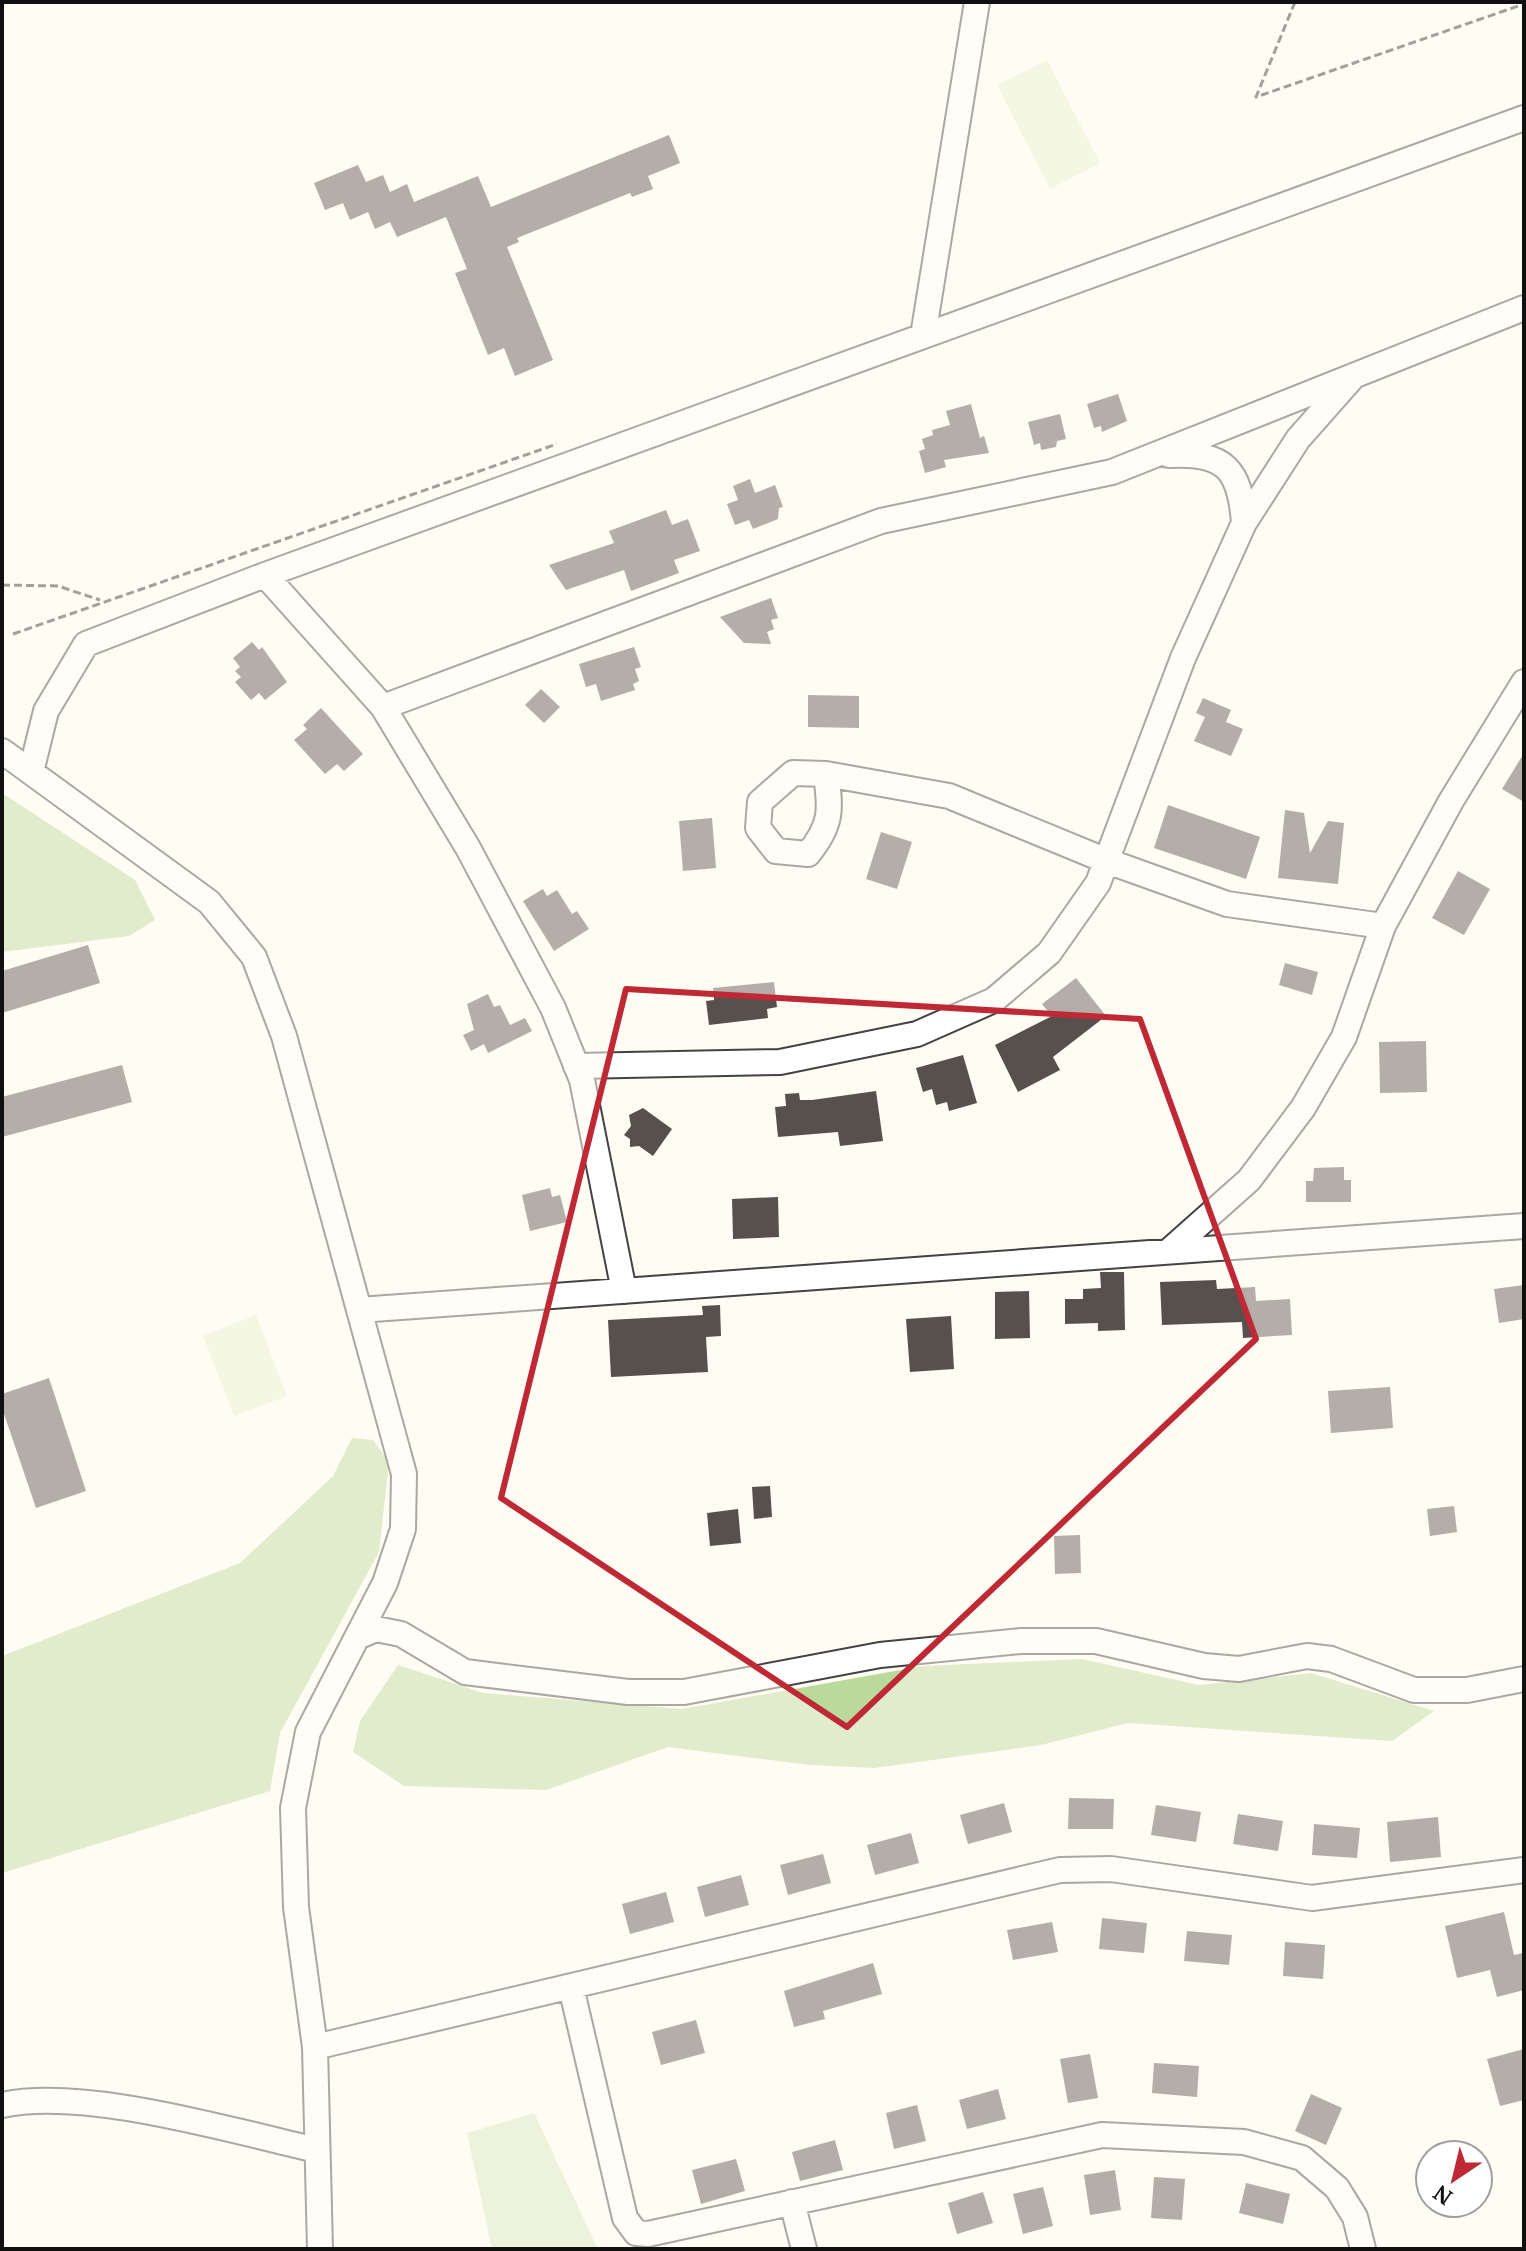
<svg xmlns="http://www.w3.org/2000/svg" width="1526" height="2251" font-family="'PT Serif',serif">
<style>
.green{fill:#d5e9bc}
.forest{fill:#bada9b}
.pitch{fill:#e6f1ce}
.building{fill:#58504c}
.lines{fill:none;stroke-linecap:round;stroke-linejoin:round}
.minor-casing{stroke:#434343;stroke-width:28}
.path{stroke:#323232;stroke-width:3;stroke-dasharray:8 4;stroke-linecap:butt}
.minor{stroke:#fff;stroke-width:24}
.marked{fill:none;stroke:#bf2935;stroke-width:6;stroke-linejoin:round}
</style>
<rect width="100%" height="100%" fill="#fffcf3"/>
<path class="green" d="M534 2113 598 2249H492L467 2133Z"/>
<path class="forest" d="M2 793 135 880 155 920 129 936 2 952Z
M352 1438 373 1440 389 1462 379 1552 280 1733 270 1791 2 1873V1656L240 1563 333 1476Z
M1082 1659 1199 1685 1311 1673 1434 1711 1392 1741 1128 1723 1041 1745 874 1768 810 1765 668 1747 546 1790 404 1786 353 1752 360 1721 398 1665 483 1693 682 1709 923 1666Z"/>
<path class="pitch" d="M1047 60 1100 163 1050 189 997 85Z
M256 1315 287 1396 234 1416 203 1336Z"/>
<path class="building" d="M669 135 680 163 648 176 653 189 632 197 630 193 517 238 519 242 507 247 553 360 515 376 504 348 488 355 455 273 467 269 446 217 397 237 390 222 375 229 368 212 350 220 343 203 325 210 314 183 358 165 366 182 383 175 390 192 407 184 414 202 478 176 491 207Z
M1118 394 1127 421 1102 432 1101 426 1094 428 1087 404Z
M971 404 980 438 984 436 989 453 944 460 946 467 925 473 919 451 925 449 922 439 933 435 932 430 950 425 946 411Z
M1060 414 1066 439 1057 441 1056 447 1041 450 1040 443 1034 445 1028 422Z
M750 479 755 493 775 485 783 507 779 508 778 519 753 529 749 520 735 525 727 504 738 500 733 486Z
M666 510 672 525 688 519 700 551 674 560 679 573 631 591 624 570 566 590 549 565 614 543 609 531Z
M771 598 778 618 771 620 774 629 767 632 771 644 744 643 720 617Z
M252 642 259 650 262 647 287 682 265 700 259 693 251 700 235 682 241 677 235 671 240 667 233 658Z
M634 647 641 667 635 669 639 681 633 684 635 690 601 701 596 684 586 687 579 664Z
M541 689 560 707 544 723 525 705Z
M808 695 859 696V728L808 727Z
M1203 698 1231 710 1226 722 1243 729 1231 756 1194 741 1205 717 1196 713Z
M321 708 363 754 344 771 337 764 325 774 294 740 307 729 303 725Z
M1524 753V802L1502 789Z
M1168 805 1260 837 1246 879 1154 848Z
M1285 810 1304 813 1310 853 1328 821 1344 823 1338 884 1278 878Z
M712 818 716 868 683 871 679 821Z
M881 832 912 842 897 889 866 879Z
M1458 871 1490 889 1464 935 1432 918Z
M543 889 547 896 557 890 572 914 577 911 589 929 554 951 523 901Z
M88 945 100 983 2 1013V971Z
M1285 963 1318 972 1312 995 1279 985Z
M1076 978 1106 1016 1053 1057 1060 1070 1018 1092 995 1045 1052 1016 1042 1004Z
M774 982 777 1007 767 1009 768 1018 709 1025 706 1001 714 1000 713 988Z
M488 994 494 1007 500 1005 510 1025 525 1018 532 1031 488 1053 484 1044 471 1051 463 1035 474 1030 467 1004Z
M1426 1041 1427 1092 1380 1093 1379 1042Z
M963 1055 977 1103 949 1111 947 1102 936 1105 932 1089 923 1092 916 1068Z
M122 1065 132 1102 2 1137V1097Z
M876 1091 883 1141 840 1146 838 1132 778 1137 775 1107 786 1106 785 1094 799 1093 800 1100H812Z
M643 1108 672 1129 653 1156 639 1146 630 1147V1139L624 1135 631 1126 629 1115Z
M1344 1167V1180H1351V1202H1306V1181H1313L1314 1168Z
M550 1188 552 1197 560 1195 567 1222 530 1231 522 1195Z
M778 1197 779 1237 733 1239 732 1199Z
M1100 1272H1124L1125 1330 1098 1331V1323L1065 1324V1299H1083V1289L1101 1288Z
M1216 1280 1217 1289 1255 1287 1256 1301 1290 1299 1292 1335 1243 1338 1242 1322 1162 1325 1160 1282Z
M1524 1285V1319L1499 1323 1494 1289Z
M1029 1291 1030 1338 995 1339V1292Z
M720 1305 721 1336 706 1337 708 1372 611 1377 608 1320 703 1315 702 1306Z
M951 1316 954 1369 910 1372 906 1319Z
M49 1378 86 1491 36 1508 2 1408V1394Z
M1390 1387 1393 1428 1331 1433 1328 1391Z
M770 1486 772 1517 754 1519 752 1487Z
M1454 1506 1457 1532 1430 1536 1427 1509Z
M738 1509 741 1543 710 1546 707 1513Z
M1080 1535 1081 1573 1055 1574 1054 1536Z
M1069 1798 1114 1799 1113 1829H1068Z
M1004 1803 1012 1832 968 1844 960 1815Z
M1156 1805 1201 1812 1196 1842 1151 1835Z
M1238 1814 1283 1821 1278 1851 1233 1844Z
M1438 1817 1441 1857 1390 1862 1387 1822Z
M1314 1824 1360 1828 1357 1858 1312 1855Z
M911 1833 919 1863 875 1875 867 1845Z
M823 1854 831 1883 788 1895 780 1865Z
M741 1875 749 1905 705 1917 697 1887Z
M666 1892 674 1922 630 1934 622 1904Z
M1504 1912 1514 1955 1524 1953V1990L1497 1997 1490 1970 1457 1978 1445 1926Z
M1102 1918 1147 1923 1144 1953 1099 1949Z
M1052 1922 1058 1952 1013 1960 1007 1930Z
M1187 1931 1232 1935 1229 1965 1184 1961Z
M1285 1942 1325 1945 1323 1979 1283 1976Z
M873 1963 882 1994 823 2011 825 2019 794 2027 784 1991Z
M696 2020 705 2053 661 2065 652 2032Z
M1524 2049V2100L1500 2106 1487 2059Z
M1090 2054 1098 2098 1068 2103 1060 2059Z
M1154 2063 1199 2066 1197 2097 1152 2093Z
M998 2089 1006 2119 967 2129 959 2100Z
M1311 2094 1342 2108 1326 2145 1295 2131Z
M917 2105 926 2141 894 2149 886 2113Z
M835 2140 843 2170 800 2181 792 2152Z
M736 2159 745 2191 701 2204 692 2170Z
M1115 2170 1121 2210 1090 2215 1084 2175Z
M1154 2177 1185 2179 1182 2220 1151 2218Z
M1246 2183 1290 2194 1283 2224 1239 2213Z
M1043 2187 1053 2226 1023 2234 1013 2194Z
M983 2192 993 2223 957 2234 948 2203Z"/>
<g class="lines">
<defs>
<path id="minor" d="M923 336 977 2
M1169 455C1225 452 1240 469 1244 523
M265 575 383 707 881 521 1112 472 1524 308
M383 707 468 848 553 1008 582 1080 624 1291
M2 751 209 902 254 957 284 1036 404 1474 403 1529 385 1583 308 1732 293 1808 296 1907 315 2047 320 2249
M31 772 46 711 86 644 265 575 1524 118
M826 774C831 810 832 825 808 854L776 851 758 828 760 802 793 773 826 774 949 796 1107 861 1227 904 1383 926
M576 1066 780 1062 917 1034 994 1000 1049 953 1098 883 1183 658 1244 523 1298 439 1351 379
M1169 1251 1249 1180 1303 1108 1344 1037 1383 926 1451 801 1524 682
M359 1310 1524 1226
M357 1637 376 1629 401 1634 465 1672 628 1692H684L880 1655 1021 1641H1096L1204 1666 1239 1669 1307 1656 1331 1659 1414 1690H1467L1524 1679
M571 1987 625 2218 636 2233 648 2234 1102 2135 1244 2142 1302 2158 1337 2188 1355 2217 1363 2249
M315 2047 1060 1870 1111 1869 1312 1898 1524 1870
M2 2105C85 2087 232 2131 317 2150
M792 2202 804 2249"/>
</defs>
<use href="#minor" class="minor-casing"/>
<path class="path" d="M1295 2 1256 97 1524 4
M2 585 58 586 100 600
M13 634 557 444"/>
<use href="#minor" class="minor"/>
</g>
<path d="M0 0H1526V2251H0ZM626 989 1140 1019 1256 1339 847 1727 501 1498Z" fill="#fffcf3" fill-opacity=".55" fill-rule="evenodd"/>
<path class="marked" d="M626 989 1140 1019 1256 1339 847 1727 501 1498Z"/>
<rect width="1526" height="2251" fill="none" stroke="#101010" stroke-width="8"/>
<g transform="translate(1454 2179) rotate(215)"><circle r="38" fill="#ffffff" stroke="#9f9f9f" stroke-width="2"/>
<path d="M0-6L14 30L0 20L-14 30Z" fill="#bf2935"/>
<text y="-12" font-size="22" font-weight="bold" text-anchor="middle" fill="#101010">N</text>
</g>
</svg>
